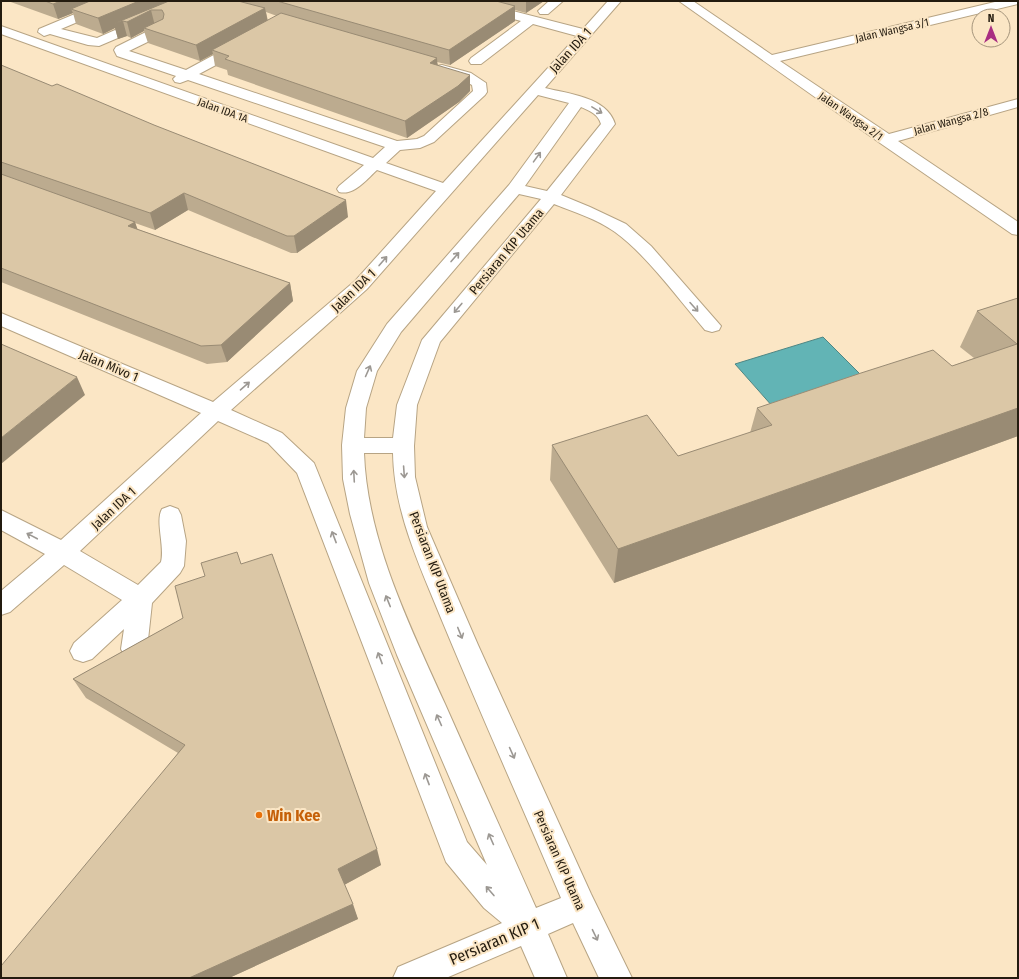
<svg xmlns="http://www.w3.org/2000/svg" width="1019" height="979" font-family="'Fira Sans Condensed',sans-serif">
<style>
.water{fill:#62b4b5;stroke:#4f8683}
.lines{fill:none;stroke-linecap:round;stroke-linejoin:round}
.minor-casing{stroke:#b7a484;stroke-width:2}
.minor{fill:#fff;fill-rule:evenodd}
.wall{fill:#bcab8f;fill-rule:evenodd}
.shaded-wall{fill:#998b74}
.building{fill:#dbc7a6;stroke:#998b74}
.oneway{stroke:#9c9893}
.food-dot{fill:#e8710a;stroke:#fbe6c5;stroke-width:1.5}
.labels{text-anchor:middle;stroke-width:4;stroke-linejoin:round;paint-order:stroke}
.far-street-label{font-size:11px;fill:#231b0f;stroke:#fbe6c5}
.street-label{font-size:13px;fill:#231b0f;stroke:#fbe6c5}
.near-food-label{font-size:16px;font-weight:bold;fill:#c56008;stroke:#fbe6c5;text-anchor:start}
.near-street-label{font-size:16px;fill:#231b0f;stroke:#fbe6c5}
</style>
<rect width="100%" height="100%" fill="#fbe6c5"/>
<path class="water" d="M823 337 864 378 773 407 735 364Z"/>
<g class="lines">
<defs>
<path id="minor" d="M106 1H122L120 4 61 29 97 38 181 1H194L188 8 99 46 88 45 50 34 44 36 38 32 39 29Z
M454 1H474L583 29 608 1H621L545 88C569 94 607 97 615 124L561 195 590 207 626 224 651 246 721 326 719 330 712 332 705 330C679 300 647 255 615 232 597 219 574 212 554 204L440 342 417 405 414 446 415 477 427 527 478 645 591 894 632 978H599L573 923 548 934 567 978H535L521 946 446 978H393L398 967 502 923 484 908 446 862 297 473 268 443 218 421 80 551 138 585 161 562C165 546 155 521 162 509L170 506 178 509 181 515 186 541 184 566 180 573 152 603 147 649 143 657 134 660 125 657 121 649 124 629 92 659 83 662 74 659 70 651 74 643 122 600 64 565 10 612 1 615V591L45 554 1 530V510L61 540 201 413 1 326V313L213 402 355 281 436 191 377 170C367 179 354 196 339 192L337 189 339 186 364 165 1 34V26L373 158 385 147 188 80 180 83 175 82 173 79 176 76 117 56 114 50 116 47 156 27H166L167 30 166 33 129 51 186 70 236 43H246L248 46 246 49 199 74 397 141 417 139 424 136 473 91 472 85 461 79 437 72 435 69 437 66 442 65 471 73 486 83 487 92 485 95 434 142 420 148 400 150 386 163 443 183 577 36 533 24 481 64H471L469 61 471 58 521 21 456 4ZM538 95 569 103 509 185 387 324 357 371 346 408 342 445 343 479 350 514 369 583 397 655 487 865 467 842 314 463 282 433 231 410 367 289ZM581 107C590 111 598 114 601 124L547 191 525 186ZM519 194 541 199 422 340 397 405 393 438H364L366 408 377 371 401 332ZM364 453H393C394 514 421 568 443 623 481 715 522 806 561 898L536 908C506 840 475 772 445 704 410 626 367 540 364 453Z
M549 1H563L548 14H540L538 11Z
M679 1H693L772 55 999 1H1018V4L780 61 889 134 1018 99V107L898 141 1018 222V235L1012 234 880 143Z"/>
</defs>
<use href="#minor" class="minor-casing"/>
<use href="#minor" class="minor"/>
</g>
<path class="wall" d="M8 1H544L526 13 515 10V21L450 65 437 62 438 65 470 91 459 102 407 138 228 75 227 70 215 66 213 54 200 61 148 43 144 31 131 38 127 36 118 39 115 28 103 34 76 24 73 13 58 19ZM266 12 277 16 268 21Z
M1 65 348 217 297 253H291L188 210 155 230 135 223 137 229 290 283 293 301 227 362 207 364 1 282Z
M1018 298V436L614 583 550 480 552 445 678 456 750 433 757 408 952 366 974 358 960 347 977 311Z
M241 564 381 865 344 885 358 919 229 978H1L178 753 86 698 73 679 183 618Z"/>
<path class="shaded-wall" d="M61 1H102L71 9 73 13 58 19 53 4Z
M139 1H177L151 10 155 26 144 28V31L131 38 127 22 123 21 127 36 118 39 115 28 103 34 98 18Z
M526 1H544L526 13Z
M515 6V21L450 65 449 50Z
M265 8 268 23 212 50 213 54 200 61 196 45Z
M437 58 438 74 430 63Z
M470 75V91L459 102 407 138 405 121Z
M184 193 188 210 155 230 150 213Z
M346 200 348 217 297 253 294 236Z
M135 222 141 239 128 226Z
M290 283 293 301 227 362 221 345Z
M77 377 85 395 1 464V438Z
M1018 408V436L614 583 618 549Z
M377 849 381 865 344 885 338 869Z
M353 904 358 919 229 978H189Z"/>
<path class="building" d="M45 1H61L53 4Z
M90 1H139L98 18 71 9Z
M169 1H238L265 8 196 45 144 28 163 19 164 14 162 10H151L127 22 123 21 113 24Z
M277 1H496L515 6 449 50Z
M281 13 437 58 430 63 470 75 458 86 405 121 225 59 229 56 212 50Z
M1 65 52 86 57 84 154 125 346 200 294 236H287L184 193 150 213 1 162Z
M1 174 135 222 128 226 290 283 221 345 201 346 1 268Z
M1018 298V408L618 549 552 445 647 415 678 456 772 425 757 408 861 373 933 350 952 366 1017 344 977 311Z
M1 344 77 377 1 438Z
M237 552 241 564 272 554 377 849 338 869 353 904 189 978H1V966L185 745 73 679 183 618 175 586 205 576 201 563Z"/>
<defs><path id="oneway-shaft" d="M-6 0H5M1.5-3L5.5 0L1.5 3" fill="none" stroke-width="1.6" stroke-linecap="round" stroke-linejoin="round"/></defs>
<g class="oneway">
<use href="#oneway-shaft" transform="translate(597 110) rotate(31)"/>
<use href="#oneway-shaft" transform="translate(537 157) rotate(-54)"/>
<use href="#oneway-shaft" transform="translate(455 257) rotate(-49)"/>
<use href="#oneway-shaft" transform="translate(383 261) rotate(-49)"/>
<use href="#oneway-shaft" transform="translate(694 307) rotate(48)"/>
<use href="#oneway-shaft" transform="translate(458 308) rotate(130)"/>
<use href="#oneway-shaft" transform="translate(368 371) rotate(-66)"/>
<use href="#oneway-shaft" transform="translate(245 386) rotate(-41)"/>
<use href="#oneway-shaft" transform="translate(404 472) rotate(86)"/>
<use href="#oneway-shaft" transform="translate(354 476) rotate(-93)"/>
<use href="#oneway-shaft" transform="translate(32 536) rotate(-152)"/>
<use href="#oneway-shaft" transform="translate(334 537) rotate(-111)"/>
<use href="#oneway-shaft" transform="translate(388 601) rotate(-112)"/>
<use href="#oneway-shaft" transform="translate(460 633) rotate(68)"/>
<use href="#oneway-shaft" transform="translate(380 658) rotate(-111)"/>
<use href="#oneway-shaft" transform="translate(439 720) rotate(-114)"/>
<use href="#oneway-shaft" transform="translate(512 753) rotate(66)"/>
<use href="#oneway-shaft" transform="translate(427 779) rotate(-111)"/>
<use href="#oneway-shaft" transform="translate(491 839) rotate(-114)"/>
<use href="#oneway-shaft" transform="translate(490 891) rotate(-131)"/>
<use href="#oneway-shaft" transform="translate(595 935) rotate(64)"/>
</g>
<circle class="food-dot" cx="259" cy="815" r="4"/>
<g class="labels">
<g class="far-street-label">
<text transform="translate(892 30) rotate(-13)" y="4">Jalan Wangsa 3/1</text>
<text transform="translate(223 110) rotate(20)" y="4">Jalan IDA 1A</text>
<text transform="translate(851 116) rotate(35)" y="4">Jalan Wangsa 2/1</text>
<text transform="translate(951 121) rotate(-15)" y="4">Jalan Wangsa 2/8</text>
</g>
<g class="street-label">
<text transform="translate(570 50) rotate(-48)" y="5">Jalan IDA 1</text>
<text transform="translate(506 251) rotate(-50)" y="5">Persiaran KIP Utama</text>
<text transform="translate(353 290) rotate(-44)" y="5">Jalan IDA 1</text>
<text transform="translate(109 365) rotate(23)" y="5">Jalan Mivo 1</text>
<text transform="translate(113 508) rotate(-43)" y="5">Jalan IDA 1</text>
<text transform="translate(433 562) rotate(69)" y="5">Persiaran KIP Utama</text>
<text transform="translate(560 860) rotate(66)" y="5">Persiaran KIP Utama</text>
</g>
<g class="near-food-label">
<text x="267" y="821">Win Kee</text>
</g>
<g class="near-street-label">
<text transform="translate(494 941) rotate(-23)" y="6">Persiaran KIP 1</text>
</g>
</g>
<rect width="1019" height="979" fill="none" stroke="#231b0f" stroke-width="4"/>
<g transform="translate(991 28)"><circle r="19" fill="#fbe6c5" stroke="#a5957c"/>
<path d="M0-3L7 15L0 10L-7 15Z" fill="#a82e82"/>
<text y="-6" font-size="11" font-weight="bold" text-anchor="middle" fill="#231b0f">N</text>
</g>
</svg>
